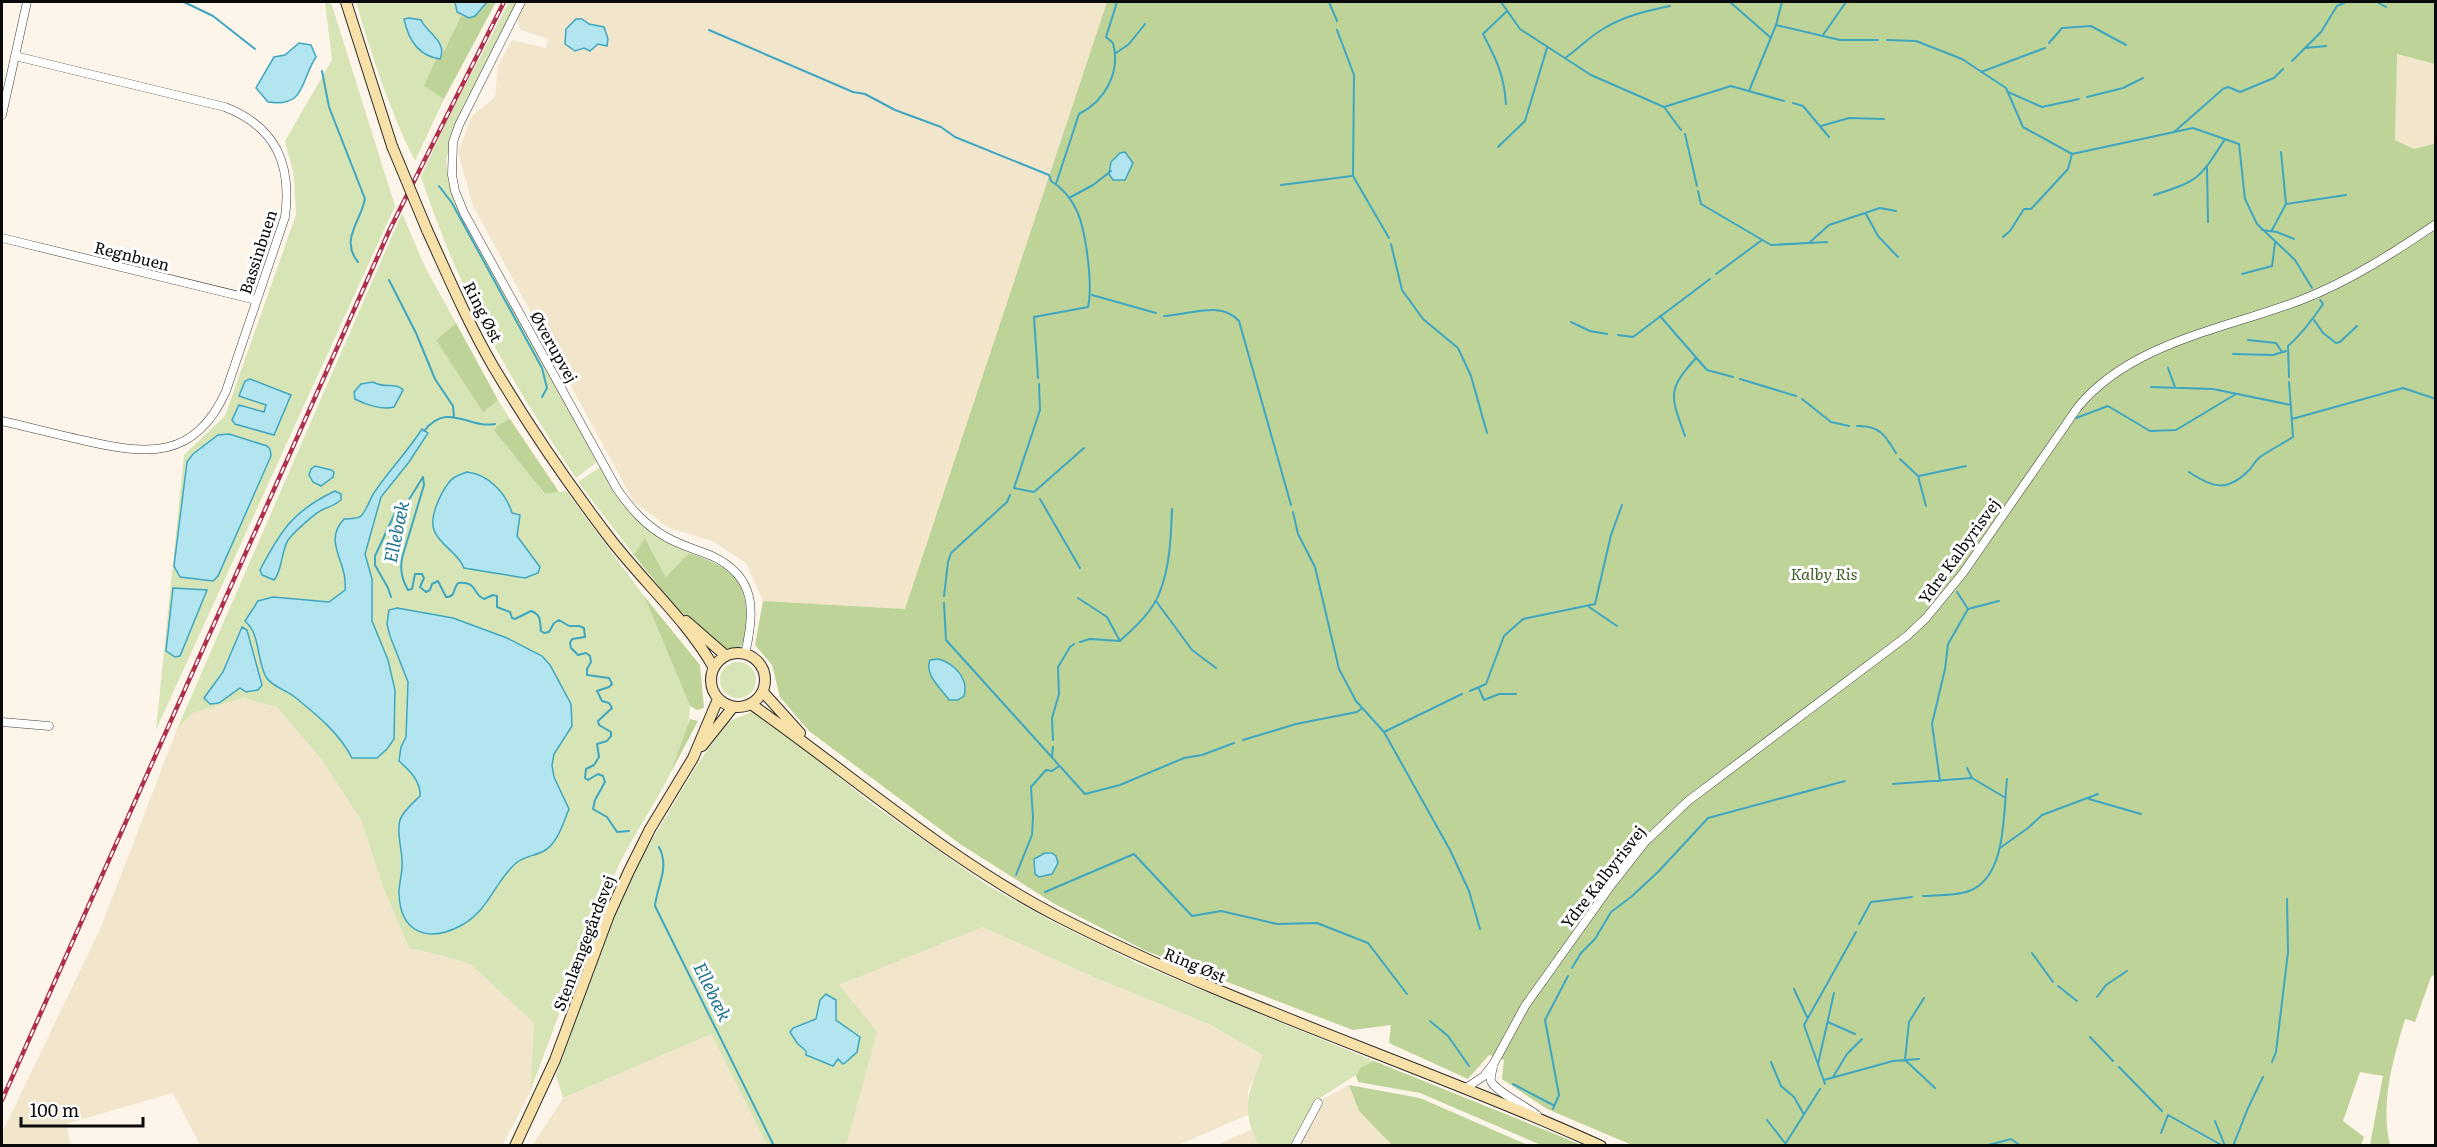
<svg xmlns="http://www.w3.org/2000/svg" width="2437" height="1147" viewBox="0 0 2437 1147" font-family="Literata,serif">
	<rect width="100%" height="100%" fill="#fdf5e9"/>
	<path fill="#f1e6cc" d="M525 2H1107L905 609 763 601 746 563 712 541 669 528 634 502 473 206 458 152 472 116 495 97 498 66 512 40 546 48 548 39 521 30 516 19Z
		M2396 54 2435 64V143L2414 149 2395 140Z
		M243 698 277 707 321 759 361 820 383 887 409 948 440 955 470 964 534 1023 530 1092 503 1145H200L173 1093 66 1124 71 1145H2V1133L101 927 177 729 193 713Z
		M983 927 1091 976 1211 1025 1264 1055 1248 1091V1115L1178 1145H842L847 1142 839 985Z
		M711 1034 767 1145 532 1146 563 1098Z
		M1349 1085 1359 1111 1392 1145 1299 1146 1323 1099Z
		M1251 1130 1256 1137 1258 1145 1214 1146Z"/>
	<path fill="#d6e4b6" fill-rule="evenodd" d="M325 2H331L395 206 156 730 184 455 225 416 296 215 294 176 285 141 332 60ZM229 434 267 446 270 449 192 454 218 435Z
		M356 2H487L461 16 442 55 436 59 425 86 444 99 415 161C389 110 372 56 356 2Z
		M509 2H519L455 126 446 160 448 179 453 197 597 462 576 478C510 380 457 289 421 176L451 112Z
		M402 213 426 269 456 323 436 340 483 411 498 400 510 419 498 425 544 494 566 491 644 596 690 706C689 762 641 817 618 867 586 941 558 1017 530 1092L534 1023 470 964 440 955 409 948 383 887 361 820 321 759 277 707 243 698 193 713 177 729Z
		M600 467C626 512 641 532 689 553L666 577 646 539 634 555 578 482Z
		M720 680a18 18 0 1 1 36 0a18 18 0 1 1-36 0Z
		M754 711 807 751 872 804 987 885 1053 922 1141 965 1374 1061 1361 1067 1356 1075 1315 1101 1290 1145H1258C1256 1139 1253 1134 1251 1128 1242 1097 1254 1082 1263 1055L1211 1025 1091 976 983 927 839 985 877 1032 847 1142 842 1145H767L711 1034 563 1098 556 1075 611 923 638 863 697 765 727 722Z"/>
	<path fill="#bdd397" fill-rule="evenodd" d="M487 2H496L444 99 424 86 436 59 442 55 461 16C475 19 480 12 487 2Z
		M1107 2H2435V64L2397 54 2395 140 2414 149 2436 143V973L2431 977 2415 1022 2405 1019C2393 1060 2380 1102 2390 1145H2370L2383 1076 2360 1072 2343 1121 2364 1137 2361 1145H1632L1547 1109 1502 1079 1504 1060 1489 1055 1468 1079 1389 1043 1391 1025 1353 1030 1146 951 1053 903 960 844 809 731 780 697 772 665 755 645 763 601 905 609ZM943 660 955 667 964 696 958 700H949L942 689Z
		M456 323 498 400 483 412 436 340Z
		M510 419 559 492 545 494 494 430 498 425Z
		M645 538 666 577 689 553C707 559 724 565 737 580 749 594 756 663 724 648 695 634 655 581 634 555Z
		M644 596 700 665 704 708 697 710 690 706Z
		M690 719 698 721 671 772Z
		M1374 1061 1560 1136 1581 1145H1541L1420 1093 1358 1082 1356 1075 1361 1067Z
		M1349 1085 1420 1098 1528 1145H1392L1359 1111Z"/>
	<path fill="#b2e5f0" stroke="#3fa6c1" stroke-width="1.5" d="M455 2H487L475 16 469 18 457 12Z
		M409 18 421 20C427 33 448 42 440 59 418 56 408 38 404 19Z
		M576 19H582L589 24 604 27 608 39 607 46 598 44 590 51 584 48 575 51 565 44 566 29Z
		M299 43 311 45 316 57C300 81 306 108 268 102L256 88 257 86 274 57 285 55Z
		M1125 152 1133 163 1125 180H1113L1109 174 1111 162 1120 153Z
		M250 379 291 395 274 435 235 424 232 420 239 405 264 412 266 405 239 396 245 381Z
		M373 382C385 389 396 382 403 390L394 407C382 410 366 405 355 399L354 392 361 384Z
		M422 429 428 433 409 462 381 497 365 554 372 579V621L388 660 395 690 394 739 387 749 377 758H352C340 734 317 715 296 698 287 690 272 687 266 677 256 659 261 635 245 621L258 601 273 597 329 602 345 590C348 560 322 543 344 519 350 518 358 520 362 515 368 508 370 497 376 490 391 468 408 451 422 429Z
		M229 434 267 446 270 449 271 456 218 576 213 581 180 577 174 566 187 462 193 454 218 435Z
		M315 466 331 470 334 472 333 477 321 486 313 482 309 475 311 469Z
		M467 472C488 474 506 493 512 513L520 515 517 536 540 567 538 573 525 578 464 568C458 552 439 545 434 530 429 517 441 492 450 481 454 476 461 474 467 472Z
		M335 491 341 494V500C335 505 332 506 324 509 316 512 294 532 288 540 281 552 282 572 274 580L262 575 260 570C281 530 293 511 335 491Z
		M173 588 207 590 180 656 175 657 166 651Z
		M397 608 453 618 507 638 542 656 550 665 571 704 572 726 554 754 552 765 554 777 569 809C563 823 558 843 544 851 535 856 523 856 515 864 494 883 489 910 462 925 429 943 400 934 399 893 399 882 403 872 402 861 402 848 396 833 400 820 403 811 414 802 420 796 421 781 409 770 399 761L401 747 406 737 408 682 390 636 387 624 389 610Z
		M242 627 247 630 262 685 258 690 246 692 240 688 219 703 210 704 204 698 223 672Z
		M939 659C954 664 969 678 964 696L958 700H949C941 688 924 675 930 660Z
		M1045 853H1052L1056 856 1058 863 1052 874 1039 877 1035 874 1034 859Z
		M826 994 836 1000V1020L860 1037 857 1052 845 1063 843 1064 838 1059 833 1066 806 1055V1051L797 1043 790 1032 793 1028 816 1019 820 1000Z"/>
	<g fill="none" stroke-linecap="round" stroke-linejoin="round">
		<path stroke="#3fa6c1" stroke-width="2" d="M184 2 213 16 255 49
			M1329 2 1337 21
			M1501 2 1520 29 1591 75 1664 107 1681 130
			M1730 2 1771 38
			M2377 2 2386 7
			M1776 25 1840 40H1878
			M709 30 853 92 865 94 895 110 941 127 955 137 1049 175 1051 181C1061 187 1071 198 1076 209 1086 229 1093 285 1088 307L1034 317 1038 378
			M1337 30 1354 75 1353 176 1389 238
			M1823 35 1846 2
			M1887 40 1916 41 1962 59 2006 88 2023 127 2072 154 2193 128 2239 144 2245 199 2257 224 2295 260 2312 288
			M2049 43 2062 28 2091 26 2126 45
			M2305 48 2326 46
			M1116 53 1129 44 1145 24
			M1565 58C1578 49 1589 37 1603 29 1624 16 1646 11 1670 6
			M2292 61 2321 32 2337 6 2346 2
			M322 71 329 107 365 199C360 223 340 240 358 262
			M1981 72 2045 48
			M1749 91 1776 25 1782 2
			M2008 92 2042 107 2079 99
			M2087 97 2123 88 2143 78
			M1793 103 1803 106 1829 137
			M1506 104C1504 74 1496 59 1483 34L1507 11
			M1664 107 1731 86 1784 101
			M1821 126 1849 118 1884 119
			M2174 132 2223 89 2228 87 2240 92 2274 78 2283 69
			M1685 134 1697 186
			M1498 147 1525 121 1547 48
			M2207 168 2208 222
			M1056 184 1079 114C1105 101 1121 72 1113 43L1106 37 1117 2
			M1281 185 1352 176
			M439 186 452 203 542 368 547 388 542 397
			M1698 191 1701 204 1771 245 1827 242
			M2154 195C2199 181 2200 178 2225 139
			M1069 198 1093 185 1111 171
			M2286 204 2346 195
			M1866 214 1878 236 1898 257
			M2262 230 2277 232 2294 239
			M2272 230 2286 204 2281 152
			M2003 237 2010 231 2024 209H2031L2068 169 2072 154
			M1809 243 1829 225 1880 208 1896 211
			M1391 244 1402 290 1423 319 1458 348 1471 376 1487 433
			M1716 274 1762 240
			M2242 274 2272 266 2275 243
			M389 280 416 333 435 379 453 406 454 417
			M1092 295 1156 313
			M1164 316C1189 315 1221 300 1239 321L1291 505
			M1660 316 1707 370 1733 377
			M2314 320 2323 333 2336 343 2340 342 2357 326
			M1571 322 1590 331 1607 334
			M1618 335 1633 337 1710 279
			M2248 340 2276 343 2282 352
			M2233 354 2273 355 2286 351
			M2168 368 2175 387
			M558 369 562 367
			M2289 377 2288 346C2302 334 2312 320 2323 304L2320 300
			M1740 379 1796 396
			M1039 384 1040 410 1014 488 1034 492 1084 448
			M2151 387 2213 389 2291 405
			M1802 399 1831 422 1849 426
			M2076 418 2108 406 2150 431 2176 430 2236 394
			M2292 419 2403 388 2436 399
			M1857 426C1879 425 1885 435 1896 453
			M424 431C448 401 468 429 495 424
			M1685 436C1671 396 1666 391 1696 358
			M1900 459 1918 476 1926 506
			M2189 472C2214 489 2229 492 2251 468 2254 464 2256 460 2260 457 2270 450 2282 444 2293 437L2289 382
			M1919 476 1966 466
			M1040 499 1080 568
			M1293 512 1298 534 1315 567 1339 669 1356 701 1384 732 1450 850 1469 891 1480 929
			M944 596 948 562 951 553 1007 502 1010 495
			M391 597 388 588 375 565V556L395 513 405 506 423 477 424 485 402 558C400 571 402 579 408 590L412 589 415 574H422L424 578 420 587 426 592 430 590 432 584 438 581 446 597C456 597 453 588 458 583 478 581 472 594 484 599L493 595 497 596V607L510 612 512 618 515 619 531 611C541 614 540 622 541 631L544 633 549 632 554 623 559 620 569 626H579L584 628 585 637 572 639 570 643 571 648 578 655 586 653 590 656 591 662 587 669V675L609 678 612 684 609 687 597 691 602 701 609 703 612 708 598 721 599 725 611 732V736L607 741 597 744 599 757 594 765 586 769 585 778 588 780 598 774 603 776 605 782 595 800 593 809 607 817 617 832 629 831
			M1078 598 1107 617 1120 641
			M1156 601 1192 650 1216 668
			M944 603 946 640 1085 794 1120 785 1184 758 1202 755 1234 743
			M1589 607 1617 626
			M1968 609 1999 601
			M1080 642 1090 639 1120 641C1134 628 1152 612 1159 594 1170 568 1171 537 1172 509
			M1479 689 1484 700 1499 694H1516
			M1470 691 1486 684 1504 636 1523 619 1595 604 1611 535 1622 505
			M1384 732 1462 694
			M1053 740 1052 718 1059 694 1058 667 1070 647 1074 644
			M1243 740 1296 724 1357 712 1361 709
			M1052 756 1053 747
			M1967 768 1972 778
			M1940 781 1932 724 1945 669 1948 644 1968 609 1957 592
			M1893 784 1972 778 2004 797
			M2089 799 2141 814
			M659 847C670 868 657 885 655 906L774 1146
			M2000 848 2028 828 2042 815 2098 794
			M1016 875 1032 835 1033 817 1031 787 1046 770 1052 771 1059 766
			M1045 892 1134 854 1192 916 1221 911 1277 924 1317 923 1368 943 1407 994
			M1923 896C1937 895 1956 896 1969 891 2007 877 2003 814 2007 779
			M1859 924 1871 902 1912 897
			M2032 953 2053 982
			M1572 968 1581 953 1595 939 1611 912 1631 897 1658 872 1708 818 1845 781
			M2058 986 2077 1001
			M1794 989 1807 1017
			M2097 997 2106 985 2127 971
			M1924 998 1909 1022 1905 1060 1935 1088
			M1430 1021 1448 1036 1469 1066
			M1828 1022 1855 1034
			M2090 1037 2113 1061
			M1771 1062 1781 1086 1794 1097 1803 1113
			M2272 1062 2276 1052 2288 952 2287 899
			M1818 1064 1834 993
			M2119 1067 2162 1111
			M1833 1077 1847 1054 1862 1039
			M1824 1080 1893 1061 1919 1059
			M1513 1084 1553 1105
			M1825 1084 1804 1025 1856 932
			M1553 1109 1559 1095 1545 1020 1568 976
			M1767 1120 1785 1143
			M2215 1121 2225 1146
			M2161 1133 2168 1115 2223 1146
			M1784 1146 1820 1089
			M1985 1146 2011 1139 2021 1146
			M2233 1146 2248 1108 2263 1077"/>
		<g stroke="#3d3d3d" stroke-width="9">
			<path id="street" d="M521 2 459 125 453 142 452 175 455 191 464 213 617 489C631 509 645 525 666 537 680 545 697 550 712 556 757 577 755 612 745 654
				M2 115 27 2
				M2 238 256 300
				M2 421C28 427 55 434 82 440 146 455 195 461 226 391L285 217C292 164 276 127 225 107L15 56
				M2 722 49 726
				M1493 1067C1492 1072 1490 1077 1491 1081 1495 1091 1527 1107 1537 1115
				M1466 1088 1484 1076 1494 1063 1525 1006 1612 884 1645 842 1688 801 1907 636 1926 618 1963 573 2078 407C2132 342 2225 329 2301 300 2350 281 2393 253 2436 224
				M1295 1146 1318 1103"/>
		</g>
		<g stroke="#2c2c2c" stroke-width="12">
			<path id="secondary" d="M346 2 392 146
				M427 230C448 276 468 323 493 366 528 425 567 482 608 536 642 581 686 619 714 668
				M686 621 726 656
				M711 680a27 27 0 1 1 54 0a27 27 0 1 1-54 0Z
				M763 692 800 733
				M751 704C852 775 947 859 1057 916 1233 1006 1422 1065 1601 1146
				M702 746 733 707
				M515 1146 555 1060 609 915 629 871 650 829 693 758 718 699"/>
		</g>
		<use href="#street" stroke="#fff" stroke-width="8"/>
		<use href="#secondary" stroke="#f8e1a9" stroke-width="10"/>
		<g stroke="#ae2e4c" stroke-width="4.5">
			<path id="rail" d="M2 1100 390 229 504 2"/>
		</g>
		<use href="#rail" stroke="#fff" stroke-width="2" stroke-dasharray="7" stroke-linecap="butt"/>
		<g stroke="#2c2c2c" stroke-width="12" stroke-linecap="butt">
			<path id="secondary-bridge" d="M392 146 427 230"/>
		</g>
		<use href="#secondary-bridge" stroke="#f8e1a9" stroke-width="10"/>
	</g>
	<g text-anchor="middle" stroke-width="6" stroke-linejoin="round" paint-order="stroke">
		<g font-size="16" fill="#0a0a0a" stroke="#fff">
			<text transform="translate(258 252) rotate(-72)" y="6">Bassinbuen</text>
			<text transform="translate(132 256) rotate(14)" y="6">Regnbuen</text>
			<text transform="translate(483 312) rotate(63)" y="6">Ring Øst</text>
			<text transform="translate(554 347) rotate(61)" y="6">Øverupvej</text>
			<text transform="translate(1959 551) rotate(-54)" y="6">Ydre Kalbyrisvej</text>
			<text transform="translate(1603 877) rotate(-52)" y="6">Ydre Kalbyrisvej</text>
			<text transform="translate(584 943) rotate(-69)" y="6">Stenlængegårdsvej</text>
			<text transform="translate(1195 965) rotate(23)" y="6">Ring Øst</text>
		</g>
		<g font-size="16" font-style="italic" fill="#385b21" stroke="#fff">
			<text x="1824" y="580">Kalby Ris</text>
		</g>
		<g font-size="18" font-style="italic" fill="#1f7490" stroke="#fff">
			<text transform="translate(397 532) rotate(-78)" y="6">Ellebæk</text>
			<text transform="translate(712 992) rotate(64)" y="6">Ellebæk</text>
		</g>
	</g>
	<rect width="2437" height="1147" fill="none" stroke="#0a0a0a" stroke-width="6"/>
	<path d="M21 1117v9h122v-9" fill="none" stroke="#0a0a0a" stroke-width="3"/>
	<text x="30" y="1117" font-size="18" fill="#0a0a0a" stroke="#ffffff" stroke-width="4.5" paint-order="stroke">100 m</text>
</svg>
